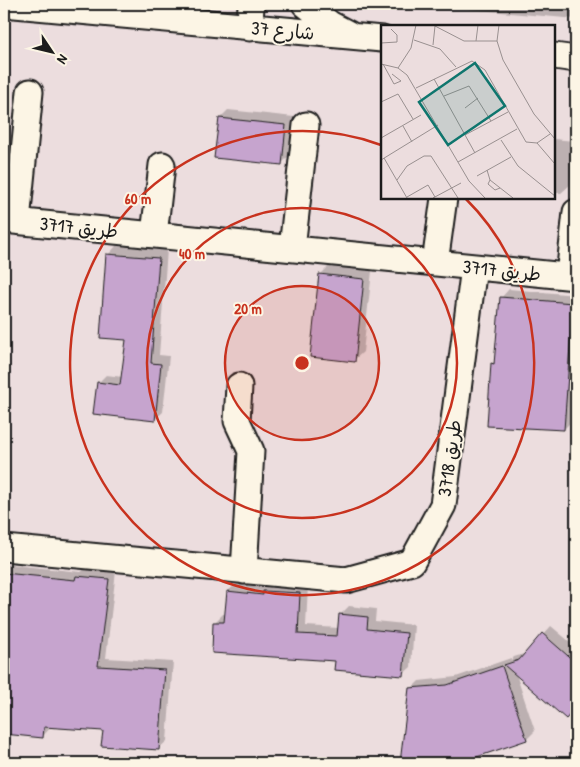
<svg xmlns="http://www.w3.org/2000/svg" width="580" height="767" viewBox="0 0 580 767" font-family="'Patrick Hand','Playpen Sans Arabic',sans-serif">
	<rect width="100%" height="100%" fill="#ecddde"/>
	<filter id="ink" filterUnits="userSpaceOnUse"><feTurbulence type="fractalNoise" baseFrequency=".02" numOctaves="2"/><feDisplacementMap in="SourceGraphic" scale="10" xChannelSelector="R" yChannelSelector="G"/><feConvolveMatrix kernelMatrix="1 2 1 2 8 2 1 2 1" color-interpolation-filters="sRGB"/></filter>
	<g filter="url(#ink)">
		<path fill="#0003" d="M469 4H576V19L468 9Z
			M228 110 294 117 290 155 281 164 220 118Z
			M554 139 574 141 570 185 561 193H554Z
			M116 246 167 250 159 355 169 356 163 412 154 420 98 383 106 375 123 377 127 339 108 255Z
			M329 266 372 271 363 352 354 360 320 275Z
			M509 289 576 295V357L572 421 564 429 492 364 496 360 501 298Z
			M4 564 81 572 86 568 116 571 106 658 173 662 167 741 158 749 104 730 52 726 43 736 4 733Z
			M237 583 269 587 273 583 308 585 306 626 339 628 340 615 349 606 376 609 375 621 414 625 411 667 402 675 336 660 214 623 223 614H226L228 591Z
			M551 626 576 647V707L566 717 516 674 535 731 527 739 474 757 475 763H402L411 689 419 681 456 677 511 658V660L514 657 527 653Z"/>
		<path fill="#c6a4ce" stroke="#1c1c1c" d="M219 118 286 125 282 165 214 158Z
			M106 254 159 258 151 363 161 364 155 421 93 414 97 382 120 385 126 340 100 338Z
			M319 274 364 279 355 362 310 357Z
			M500 297 573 303 564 430 487 426 491 363 494 364Z
			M4 573 75 580 76 576 109 579 98 666 165 670 159 750 101 746 103 731 44 727 43 738 4 734Z
			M227 591 263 595V591L300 593 298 634 337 636 339 614 368 617 367 629 407 633 403 676 334 670 335 661 212 653 213 622H224Z
			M542 633 576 663V707L566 719 504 665 519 660Z
			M502 666 527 740 459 763H400L409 688 447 685Z"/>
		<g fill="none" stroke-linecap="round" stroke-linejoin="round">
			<g stroke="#1c1c1c" stroke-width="29">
				<path id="street" d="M4 4 382 39
					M305 4 330 24 349 34
					M250 28 251 4
					M554 56 576 59
					M4 220 576 277
					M17 221 30 92
					M154 235 162 165
					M292 248 306 125
					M435 263 444 198
					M569 276 576 212
					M239 386 237 421 251 451 244 571
					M4 548 346 580 412 562 443 505 474 267"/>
			</g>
			<use href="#street" stroke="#fcf5e5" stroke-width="25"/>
		</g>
	</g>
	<circle cx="302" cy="363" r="77" fill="#c8321e" fill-opacity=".12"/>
	<g fill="none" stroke="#c8321e" stroke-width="2.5">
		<circle cx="302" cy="363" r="77"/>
		<circle cx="302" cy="363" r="155"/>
		<path d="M465 198A232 232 0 1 1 381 145"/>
	</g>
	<g text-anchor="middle" stroke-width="4" stroke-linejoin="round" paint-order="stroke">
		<g font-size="19" fill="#1c1c1c" stroke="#fcf5e5">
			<text transform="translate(283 30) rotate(5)" y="7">شارع 37</text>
			<text transform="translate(79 227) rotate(6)" y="7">طريق 3717</text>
			<text transform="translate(502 270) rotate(6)" y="7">طريق 3717</text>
			<text transform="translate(449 458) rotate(-82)" y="7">طريق 3718</text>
		</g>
	</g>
	<g transform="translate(381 25)">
		<rect width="174" height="174" fill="#ecddde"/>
		<path fill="none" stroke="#999090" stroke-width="1" d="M118 0 116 16 122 35 153 89 174 114M54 1 83 16H116M33 15 59 24 75 42M95 16 97 0M0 18 16 17V10L10 4M52 20 54 1M0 39 17 43 26 50 88 156 104 173M2 39 13 59 20 56 11 49M17 43 30 23 35 0M53 54 94 128M35 63 91 36 104 45 145 117 156 118 169 109M63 71 88 61 110 96M0 77 17 69 32 94M84 83 97 73M22 101 31 117M84 110 127 87M0 113 40 90M120 115 137 141 174 171M156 118 174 139M3 133 26 173M0 135 57 100M77 137 136 104M106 145 109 155 132 173M96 151 130 132M16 155 26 141 43 131H50L77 173M109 155 107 159 114 165 119 163M26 172 47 160 54 172M52 173 80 158"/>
		<path fill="#0f766e" fill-opacity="0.15" stroke="#0f766e" stroke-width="2.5" d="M94 38 124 81 67 120 38 77Z"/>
		<rect width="174" height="174" fill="none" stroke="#1c1c1c" stroke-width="2.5"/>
	</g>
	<circle cx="302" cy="363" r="8" fill="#c8321e" stroke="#fcf5e5" stroke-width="2.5"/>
	<g font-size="15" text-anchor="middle" font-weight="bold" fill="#c8321e" stroke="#fcf5e5" stroke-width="4" stroke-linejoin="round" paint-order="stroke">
		<text x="138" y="204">60 m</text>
		<text x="192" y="259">40 m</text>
		<text x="248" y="314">20 m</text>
	</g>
	<rect width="580" height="767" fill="none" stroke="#fcf5e5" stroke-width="20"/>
	<rect x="10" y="10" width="560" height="747" fill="none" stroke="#1c1c1c" stroke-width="2" filter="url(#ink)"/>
	<g transform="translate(52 52) rotate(125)" stroke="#fcf5e5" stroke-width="4" paint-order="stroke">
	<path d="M0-4L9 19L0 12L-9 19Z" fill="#1c1c1c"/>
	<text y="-8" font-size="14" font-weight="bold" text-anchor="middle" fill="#1c1c1c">N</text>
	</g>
</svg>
